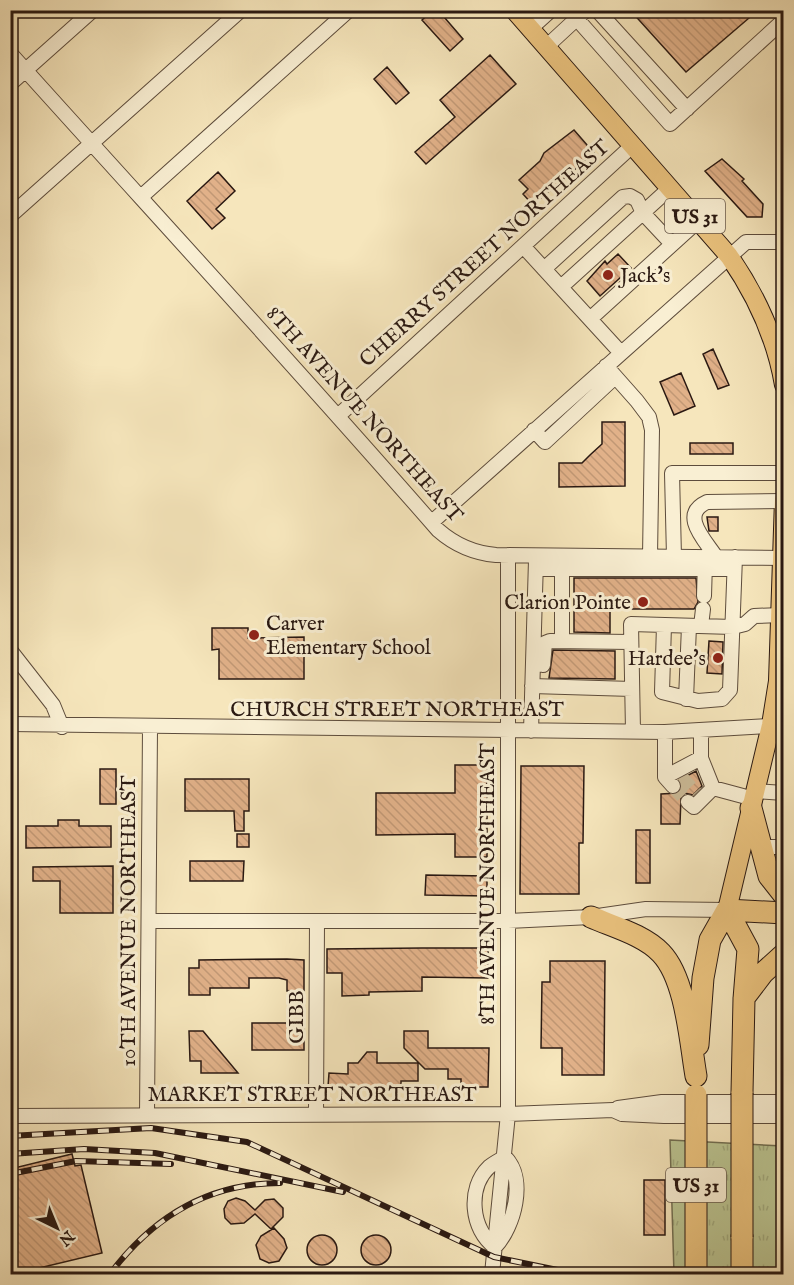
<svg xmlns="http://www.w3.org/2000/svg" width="794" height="1285" viewBox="0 0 794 1285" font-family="'IM FELL English',serif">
	<defs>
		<pattern id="grass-tufts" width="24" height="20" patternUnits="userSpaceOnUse" patternTransform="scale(1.5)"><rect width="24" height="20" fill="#bbc592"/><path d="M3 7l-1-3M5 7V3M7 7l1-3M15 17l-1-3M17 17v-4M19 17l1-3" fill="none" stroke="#a1a97d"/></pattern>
		<pattern id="building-back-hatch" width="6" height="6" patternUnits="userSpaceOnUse" patternTransform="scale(1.5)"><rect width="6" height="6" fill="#e1b189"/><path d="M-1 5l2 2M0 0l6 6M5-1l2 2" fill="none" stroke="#c19875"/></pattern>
	</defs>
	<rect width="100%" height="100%" fill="#f6e6bc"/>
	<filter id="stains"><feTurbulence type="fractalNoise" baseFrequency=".00333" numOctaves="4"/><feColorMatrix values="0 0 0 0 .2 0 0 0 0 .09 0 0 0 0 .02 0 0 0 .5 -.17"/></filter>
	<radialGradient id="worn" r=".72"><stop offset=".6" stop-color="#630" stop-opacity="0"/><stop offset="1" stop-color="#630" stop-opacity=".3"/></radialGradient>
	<path fill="url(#grass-tufts)" stroke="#726f52" stroke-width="1.5" d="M670 1140 783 1146V1274H674Z"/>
	<path fill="url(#building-back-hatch)" stroke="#2a1912" stroke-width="1.5" d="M433 10H438L463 39 450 51 422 20Z
		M630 10H742L749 18 686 72Z
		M490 55 516 84 426 164 415 152 455 117 440 100Z
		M387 67 409 93 396 104 374 79Z
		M574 130 594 153 533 205 523 194 528 189 519 180 540 161 544 153Z
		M722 159 744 179 742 181 763 204 762 217H747L705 171Z
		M218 172 235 191 216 209 225 218 212 229 187 201Z
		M618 254 631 268 600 296 587 281 605 261 607 264Z
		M713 349 729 385 718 389 703 354Z
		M681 373 695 406 674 415 660 382Z
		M602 422H625V486L559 487V463H582L590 455 602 444Z
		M690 443H733V454H690Z
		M707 517H718V531H709Z
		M574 578H696L698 602 694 609H610V633L574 632Z
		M212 628H248V638L304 637V679H219V649L212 650Z
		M709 641 723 642 722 674 707 673Z
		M553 650 615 651V679L549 678Z
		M455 765H487V857H455V834L376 835V793H455Z
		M521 766H584L583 843H579V894H520Z
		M100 769H116V804H100Z
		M696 771 702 786 693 795 685 793 681 797 680 824H661V794L678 793 682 788 679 780Z
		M185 779H249V811H244V831H235L234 811H185Z
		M58 820H79V826H111V847L26 848V826H58Z
		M636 830H650V883H636Z
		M237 834H249V847H237Z
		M190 861H244L243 881H190Z
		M113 866V913H60V881H33V867Z
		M426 875 487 876V896L425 895Z
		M422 948H488V978L422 977V991L369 992V995L342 996V973H327V949Z
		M287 959 304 960V991H287V980L279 978H249V988H210V995H189V968H199V960Z
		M550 961H605L604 1075H562V1048H541L542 982H550Z
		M252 1023H304V1050H252Z
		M189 1031H203L238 1073H201V1061H190Z
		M404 1031H428V1048H489L488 1087H461V1079H448V1069H425L404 1048Z
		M367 1052H377V1063H418V1081H401V1087H328L329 1073 348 1074V1063H358Z
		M72 1154 75 1166 81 1165 102 1253 10 1275V1169Z
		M644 1180H665V1235H644Z
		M236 1198 245 1201 255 1210 265 1200 274 1199 283 1208V1217L271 1229 255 1214 244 1223 231 1224 225 1218 224 1209 228 1201Z
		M274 1228 284 1239 287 1248 279 1261 269 1263 260 1259 256 1245 261 1236Z
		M307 1250a15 15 0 1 1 30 0a15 15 0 1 1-30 0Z
		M361 1250a15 15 0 1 1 30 0a15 15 0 1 1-30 0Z"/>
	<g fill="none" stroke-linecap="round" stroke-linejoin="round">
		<path stroke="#cdbd9a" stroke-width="14" stroke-dasharray="14 7" stroke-linecap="butt" d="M681 777 696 793
			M673 786 688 802"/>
		<g stroke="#5d4c3c" stroke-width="16">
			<path id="minor" d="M597 10 687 109
				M577 19 670 124 784 20
				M530 29 551 10
				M546 47 586 10
				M10 53C153 212 298 369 438 530 455 545 473 553 496 555L784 558
				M10 84 93 10
				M142 196 349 10
				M10 216 241 10
				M523 246 621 353
				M544 269 623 197 630 196 637 200 643 213 672 244
				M561 287 670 188
				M590 319 699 220
				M606 366 637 401 649 417 652 430 650 556
				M338 416 632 146
				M534 430 545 442 615 377
				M432 522 746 242H784
				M674 557 672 473H784
				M716 557C705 540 679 515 707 502L783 501
				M536 569H734
				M704 596 705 562
				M664 625 662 692 698 701 722 699 730 690 735 557
				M701 626 703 609
				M562 640V561
				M10 650 53 705 62 727
				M543 665 545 643 550 641 631 642
				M532 686 632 689
				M686 699 689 626
				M10 724 665 732 784 725
				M531 731 536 560
				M633 731 631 624 733 627 745 624 754 616 781 615
				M701 731V758L713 788
				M665 732V777L673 786
				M665 777 701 758
				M756 791 784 793
				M688 802 694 807 713 788 754 799
				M762 847H784
				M149 921H508L591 917 646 909 727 910
				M618 1108 662 1102H784
				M316 1114 317 921
				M147 1115 150 728
				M10 1116 508 1114 613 1110 622 1114 664 1116H784
				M505 1157C527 1179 514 1227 495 1247 471 1230 467 1188 489 1167 494 1163 500 1160 505 1157Z
				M492 1274 508 1114V555"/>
		</g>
		<g stroke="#2a1912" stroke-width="20">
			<path id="major" d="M514 10 729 256C756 295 776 338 784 385
				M727 910 771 725 778 681 784 499"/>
		</g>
		<g stroke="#2a1912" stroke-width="23">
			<path id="highway" d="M751 808 769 876 784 895
				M727 910 748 949 744 999 742 1093
				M727 910 784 913
				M591 917C614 927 644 935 661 953 686 979 690 1041 696 1076
				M744 998 763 973 784 954
				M698 1045 703 978 710 940 727 910
				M742 1274V1237"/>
		</g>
		<use href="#minor" stroke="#f9efd3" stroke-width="14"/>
		<use href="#major" stroke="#ebc37e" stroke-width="18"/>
		<use href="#highway" stroke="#ebc37e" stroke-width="21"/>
		<g stroke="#2a1912" stroke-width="6">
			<path id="rail" d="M10 1136 151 1128 247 1142 494 1257 577 1274
				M10 1154 84 1149 155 1153 343 1192
				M10 1174 76 1161 171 1164
				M110 1274C152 1218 208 1183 280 1183"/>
		</g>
		<use href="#rail" stroke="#f9efd3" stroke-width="4" stroke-dasharray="11" stroke-linecap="butt"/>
		<g stroke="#2a1912" stroke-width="23" stroke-linecap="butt">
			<path id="highway-bridge" d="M742 1237V1093
				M696 1274V1095"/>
		</g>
		<use href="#highway-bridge" stroke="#ebc37e" stroke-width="21"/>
	</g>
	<g fill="#8f2418" stroke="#f9efd3" stroke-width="2">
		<circle cx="608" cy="275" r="6"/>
		<circle cx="643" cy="602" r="6"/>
		<circle cx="254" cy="635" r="6"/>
		<circle cx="718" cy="658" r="6"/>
	</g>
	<g text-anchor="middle" stroke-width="6" stroke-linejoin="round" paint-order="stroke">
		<g fill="#f9efd3" stroke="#68594c" stroke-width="1.5">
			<rect x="665" y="199" width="60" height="34" rx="4.5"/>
			<rect x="666" y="1168" width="60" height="34" rx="4.5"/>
		</g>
		<g font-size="20" font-weight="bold" fill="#2a1912">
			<text x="695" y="223">US 31</text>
			<text x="696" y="1192">US 31</text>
		</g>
		<g font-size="21" fill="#2a1912" stroke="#f9efd3">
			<text transform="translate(484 253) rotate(-42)" y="7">CHERRY STREET NORTHEAST</text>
			<text transform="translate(365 414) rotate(48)" y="7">8TH AVENUE NORTHEAST</text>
			<text x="397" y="716">CHURCH STREET NORTHEAST</text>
			<text transform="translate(487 884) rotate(-90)" y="7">8TH AVENUE NORTHEAST</text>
			<text transform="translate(128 921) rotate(-90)" y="7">10TH AVENUE NORTHEAST</text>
			<text transform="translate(296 1017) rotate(-90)" y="7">GIBB</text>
			<text x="312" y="1101">MARKET STREET NORTHEAST</text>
		</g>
		<g font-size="21" fill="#2a1912" stroke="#f9efd3" text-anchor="start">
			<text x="620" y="282">Jack's</text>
			<text x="631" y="609" text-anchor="end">Clarion Pointe</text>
			<text x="266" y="630">Carver<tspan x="266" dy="24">Elementary School</tspan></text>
			<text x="706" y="665" text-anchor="end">Hardee's</text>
		</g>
	</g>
	<rect width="794" height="1285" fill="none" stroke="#f6e6bc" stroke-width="36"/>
	<rect x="12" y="12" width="770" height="1261" fill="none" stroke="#2a1912" stroke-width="3"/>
	<rect x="18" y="18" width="758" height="1249" fill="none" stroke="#2a1912" stroke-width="1.5"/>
	<g transform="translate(57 1228) rotate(137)" stroke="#f9efd3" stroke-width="4.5" paint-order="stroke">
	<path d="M0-4.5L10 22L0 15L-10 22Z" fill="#2a1912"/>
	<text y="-9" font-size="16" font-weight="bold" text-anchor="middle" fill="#2a1912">N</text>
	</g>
	<rect width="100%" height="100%" filter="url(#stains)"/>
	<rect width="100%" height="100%" fill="url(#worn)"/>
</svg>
